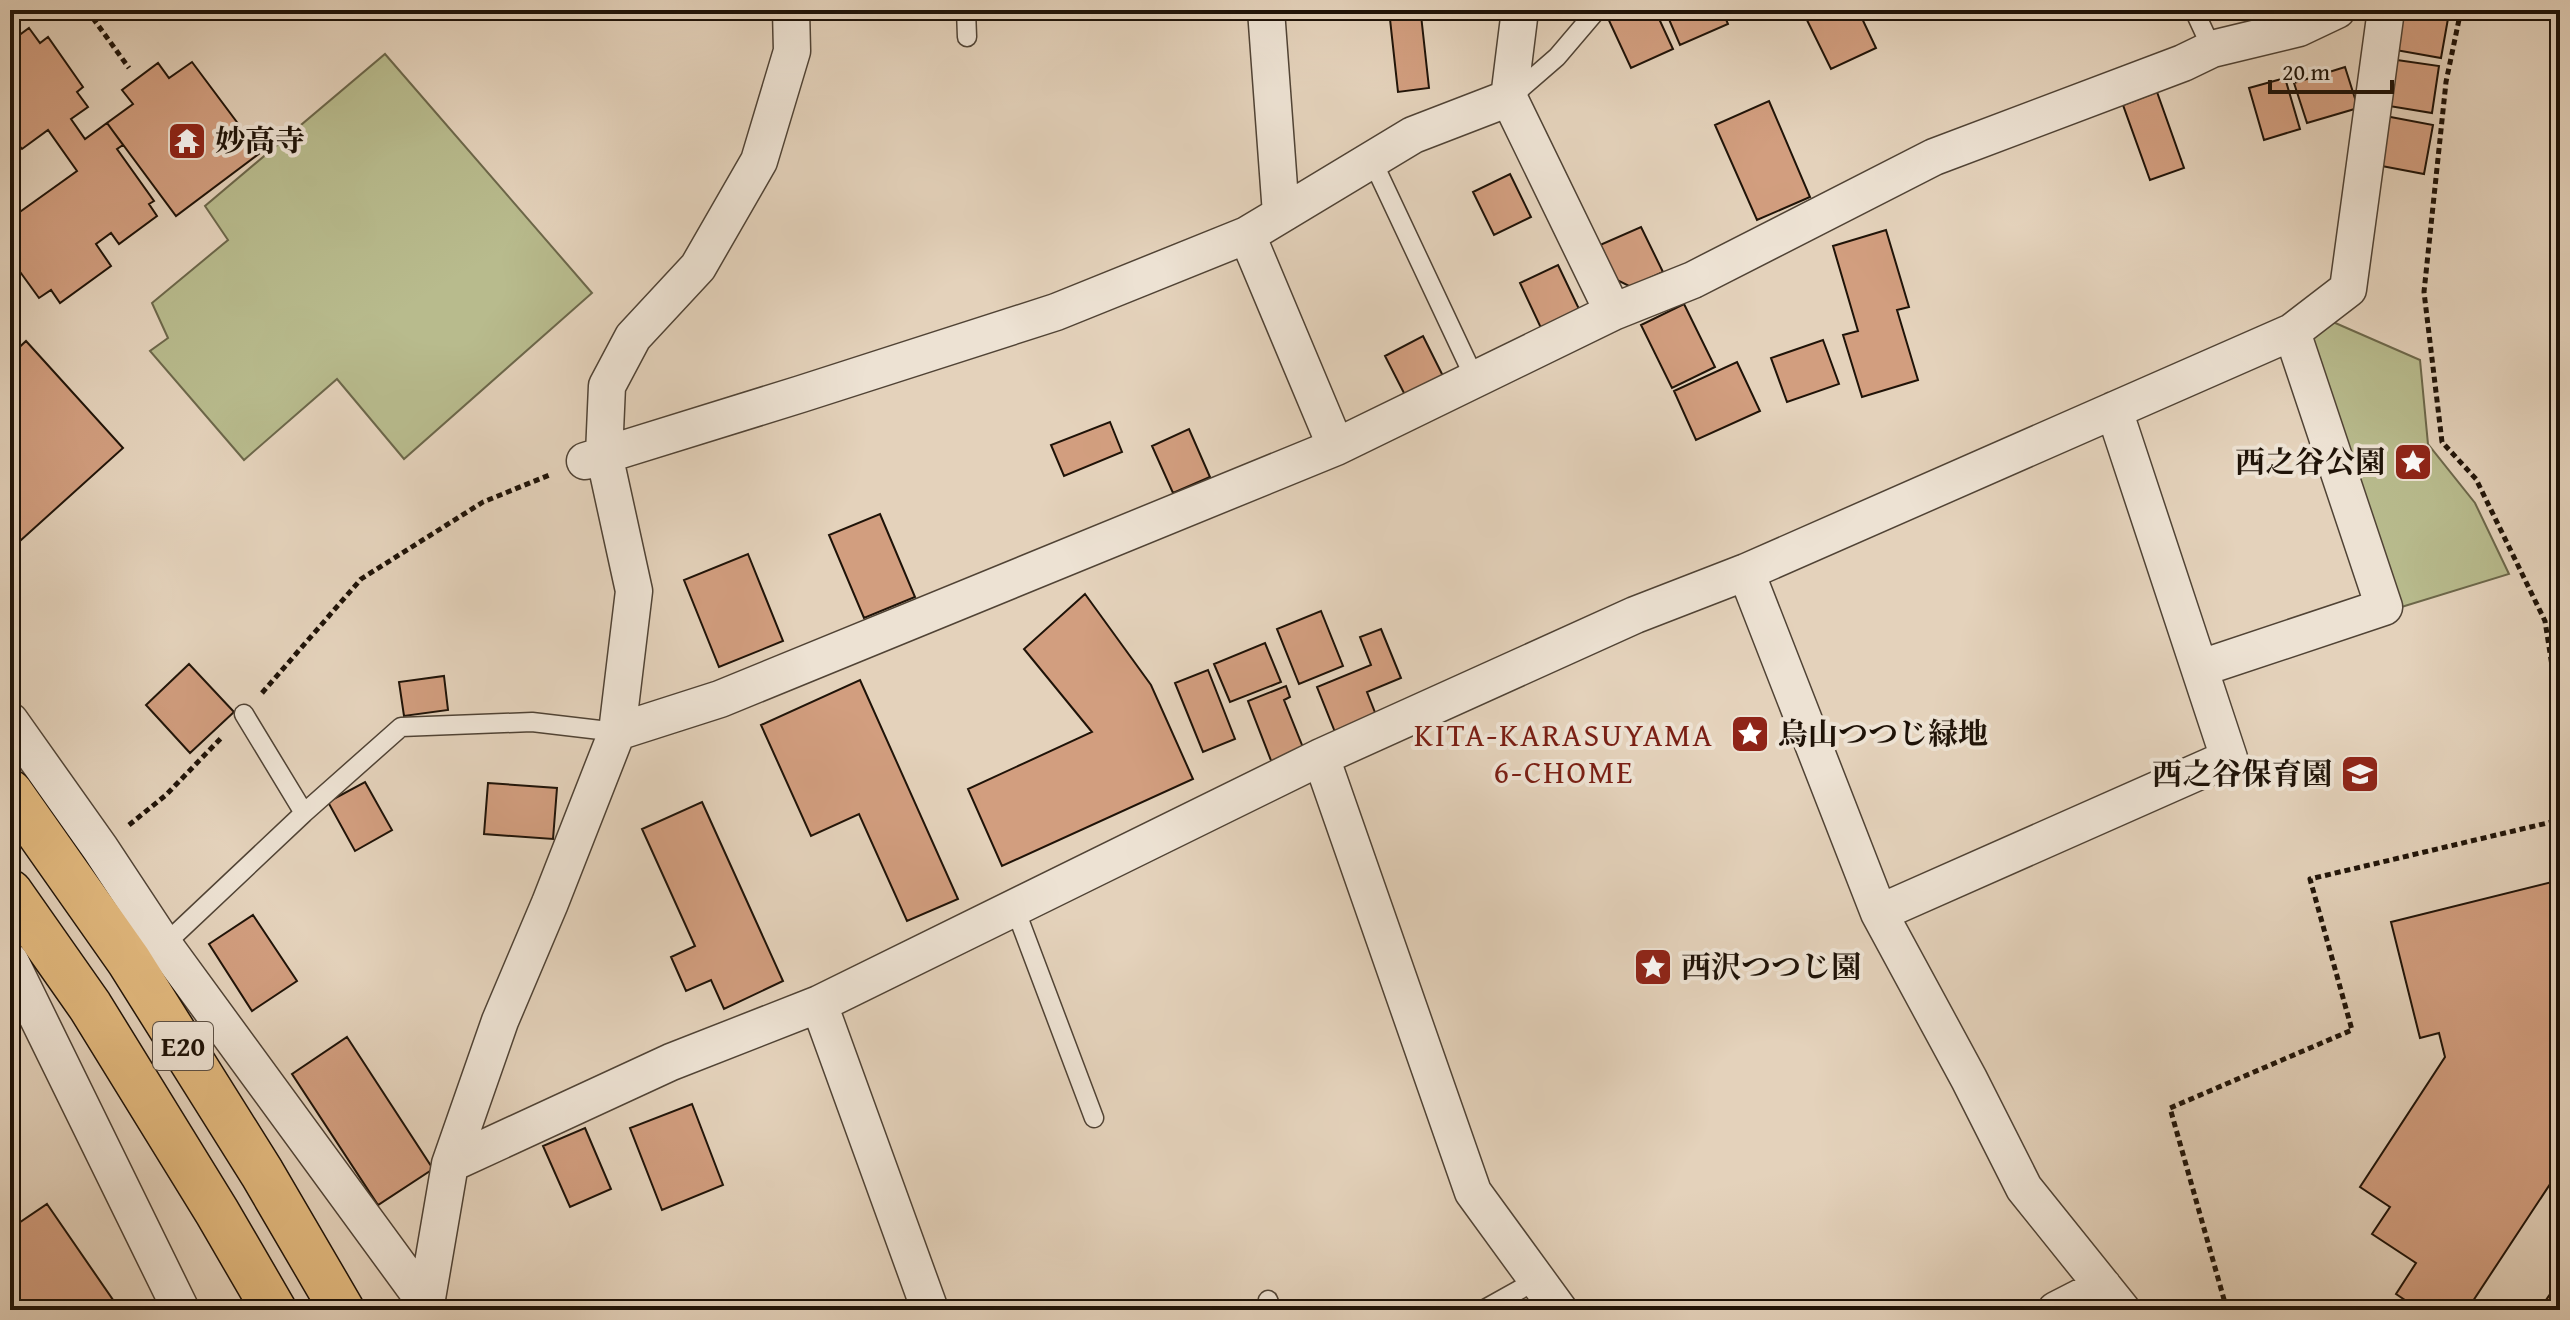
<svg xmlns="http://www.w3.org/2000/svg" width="2570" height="1320" viewBox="0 0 2570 1320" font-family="'Gentium Book Plus','Noto Serif JP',serif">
	<rect width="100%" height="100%" fill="#e4d2bb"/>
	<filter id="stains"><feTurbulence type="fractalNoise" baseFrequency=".0025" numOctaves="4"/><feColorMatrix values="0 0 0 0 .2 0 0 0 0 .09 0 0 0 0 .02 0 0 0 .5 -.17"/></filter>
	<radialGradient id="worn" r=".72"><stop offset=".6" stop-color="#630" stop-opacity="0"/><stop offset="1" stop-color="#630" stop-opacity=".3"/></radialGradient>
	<path fill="#b8bb8d" stroke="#6c674a" stroke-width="2" d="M385 54 592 293 404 459 337 379 244 460 150 351 168 338 152 303 228 240 205 206Z
		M2333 322 2420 360 2428 444 2475 503 2509 574 2395 609 2307 348 2314 330Z"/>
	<path fill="#d29e7f" stroke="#1f1308" stroke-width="2" d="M1615 10H1655L1673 49 1631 68 1606 14Z
		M1665 10H1722L1728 24 1680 45Z
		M1802 10H1858L1876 48 1831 69Z
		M2222 10H2248V11L2225 18Z
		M2397 10H2434L2449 13 2441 58 2390 49Z
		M1421 15 1429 88 1398 92 1390 19Z
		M29 28 40 43 48 37 83 87 77 92 88 107 71 119 85 139 107 123 123 145 117 149 154 201 149 204 157 216 119 244 111 233 96 244 111 266 60 303 51 290 39 298 10 258V219L77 171 48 130 22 149 18 144 10 150V42Z
		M2390 59 2439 66 2432 113 2383 105Z
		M192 62 260 153 176 216 107 123 133 104 122 90 158 63 169 78Z
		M2345 67 2358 108 2307 123 2294 83Z
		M2285 78 2300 129 2264 140 2249 88Z
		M2157 92 2184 168 2150 180 2123 105Z
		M1769 101 1810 197 1757 220 1715 125Z
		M2380 115 2433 125 2424 174 2371 164Z
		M1510 174 1531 217 1494 235 1473 192Z
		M1641 227 1663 272 1631 287 1617 280 1600 245Z
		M1886 230 1909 307 1897 310 1918 380 1862 397 1843 335 1858 331 1833 246Z
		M1558 265 1579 309 1541 328 1520 283Z
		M1684 304 1715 367 1672 388 1641 325Z
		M1423 336 1444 378 1405 395 1385 356Z
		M1823 340 1839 384 1787 402 1771 358Z
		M26 341 123 448 10 550V356Z
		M1737 362 1760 411 1696 440 1674 391Z
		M1110 422 1122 452 1064 476 1051 445Z
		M1189 429 1210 477 1173 493 1152 446Z
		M880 514 915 597 864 618 829 535Z
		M748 554 783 641 719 667 684 580Z
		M1085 594 1151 685 1193 779 1002 866 968 789 1092 732 1024 649Z
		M1321 611 1343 666 1299 684 1277 629Z
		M1381 629 1401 678 1367 692 1376 715 1335 732 1317 687 1371 665 1360 637Z
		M1265 643 1281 682 1230 702 1214 664Z
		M189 664 234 712 190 753 146 705Z
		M1208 670 1235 739 1203 752 1175 683Z
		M444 676 448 710 404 716 399 682Z
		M860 680 958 899 907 921 859 814 811 836 761 725Z
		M1286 686 1290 697 1284 700 1304 750 1272 763 1248 701Z
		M365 782 392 830 355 851 328 802Z
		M488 783 557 788 553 839 484 834Z
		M702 802 783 981 724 1009 711 980 686 991 671 957 695 946 642 829Z
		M2560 880V1028L2556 1029 2560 1046V1169L2467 1310H2420L2396 1294 2416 1263 2372 1234 2390 1207 2360 1187 2445 1057 2439 1033 2420 1038 2391 922Z
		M253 915 297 981 252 1011 209 944Z
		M347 1037 433 1169 378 1205 292 1074Z
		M692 1104 723 1185 662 1210 630 1128Z
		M585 1128 611 1189 570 1207 543 1146Z
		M47 1204 120 1310H10V1229Z
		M2560 1280V1310H2539Z"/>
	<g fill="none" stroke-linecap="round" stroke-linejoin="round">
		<g stroke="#504335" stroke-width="21">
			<path id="service" d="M966 10 967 37
				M2194 10 2212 49
				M1512 96 1557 57 1597 10
				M1372 160 1475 379
				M244 714 304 813
				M1014 906 1094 1118
				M164 945 304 813 401 727 532 722 617 732
				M1268 1300 1272 1310
				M1483 1310 1537 1280"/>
		</g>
		<g stroke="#504335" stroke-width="39">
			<path id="minor" d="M1266 10 1281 214
				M1520 10 1509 98 1613 312
				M1247 235 1336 447
				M585 461 801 394 1056 312 1247 235 1413 135 1509 98
				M1746 572 1879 913 1969 1079 2024 1188 2122 1310
				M2201 668 2384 607 2292 332
				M10 721 100 848 164 945 431 1310
				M617 732 720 699 1336 447 1613 312 1693 280 1934 157 2183 63 2212 49 2299 28 2337 10
				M1321 757 1473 1192 1559 1310
				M1879 913 2229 758 2114 410
				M10 961 181 1310
				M819 1004 930 1310
				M450 1164 671 1062 819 1004 1321 757 1635 615 1746 572 2292 332 2348 289 2386 10
				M425 1310 450 1164 500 1021 550 903 617 732 634 591 604 454 607 386 633 337 698 267 759 161 792 51 791 10
				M2056 1310 2103 1286"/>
		</g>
		<g stroke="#1f1308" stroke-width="47">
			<path id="motorway" d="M10 792 129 961 262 1173 342 1310
				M10 892 90 1006 217 1212 274 1310"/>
		</g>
		<path stroke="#1f1308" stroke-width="5" stroke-dasharray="6 4" stroke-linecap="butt" d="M87 10 129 68
			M2461 10 2446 82 2424 292 2442 442 2476 479 2545 621 2560 717
			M262 693 361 579 483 502 552 474
			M129 825 166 795 223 736
			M2227 1310 2170 1108 2352 1030 2310 879 2560 820"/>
		<use href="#service" stroke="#ede2d3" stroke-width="18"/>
		<use href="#minor" stroke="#ede2d3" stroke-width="36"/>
		<use href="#motorway" stroke="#e2b97e" stroke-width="44"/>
	</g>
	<defs>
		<g id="temple-square" transform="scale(2)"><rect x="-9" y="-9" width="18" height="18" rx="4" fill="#8f2418" stroke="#ede2d3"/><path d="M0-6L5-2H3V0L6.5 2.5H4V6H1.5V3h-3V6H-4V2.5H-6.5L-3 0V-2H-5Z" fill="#fff"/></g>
		<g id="sight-square" transform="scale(2)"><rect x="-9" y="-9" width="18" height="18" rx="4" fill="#8f2418" stroke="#ede2d3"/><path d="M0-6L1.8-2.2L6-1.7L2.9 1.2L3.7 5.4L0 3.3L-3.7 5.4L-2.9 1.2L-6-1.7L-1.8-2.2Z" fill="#fff"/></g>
		<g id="school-square" transform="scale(2)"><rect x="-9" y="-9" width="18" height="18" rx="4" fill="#8f2418" stroke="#ede2d3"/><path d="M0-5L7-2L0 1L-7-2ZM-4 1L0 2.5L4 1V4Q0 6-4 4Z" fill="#fff"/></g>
	</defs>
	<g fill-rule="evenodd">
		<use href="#temple-square" x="187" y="141"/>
		<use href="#sight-square" x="2413" y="462"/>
		<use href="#sight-square" x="1750" y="734"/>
		<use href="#school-square" x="2360" y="774"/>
		<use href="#sight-square" x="1653" y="967"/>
	</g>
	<g text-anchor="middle" stroke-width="8" stroke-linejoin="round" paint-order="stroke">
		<rect fill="#ede2d3" stroke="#5d5145" stroke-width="2" x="153" y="1022" width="60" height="48" rx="6"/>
		<g font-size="28" font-weight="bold" fill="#1f1308">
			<text x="183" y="1056">E20</text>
		</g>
		<g font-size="30" font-weight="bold" fill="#1f1308" stroke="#ede2d3" text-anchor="start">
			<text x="215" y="151">妙高寺</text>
			<text x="2385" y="472" text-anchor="end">西之谷公園</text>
			<text x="1778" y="744">烏山つつじ緑地</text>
			<text x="2332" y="784" text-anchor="end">西之谷保育園</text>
			<text x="1681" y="977">西沢つつじ園</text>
		</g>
		<g font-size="32" letter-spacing="2" fill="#7a1f14" stroke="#ede2d3">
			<text x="1564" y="746">KITA-KARASUYAMA<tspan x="1564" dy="37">6-CHOME</tspan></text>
		</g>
	</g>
	<rect width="2570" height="1320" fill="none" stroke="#e4d2bb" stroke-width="40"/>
	<rect x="12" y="12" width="2546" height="1296" fill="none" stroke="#1f1308" stroke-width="4"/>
	<rect x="20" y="20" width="2530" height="1280" fill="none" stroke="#1f1308" stroke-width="2"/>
	<path d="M2270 80v12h122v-12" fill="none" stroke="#1f1308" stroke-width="4"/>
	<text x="2282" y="80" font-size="24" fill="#1f1308" stroke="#ede2d3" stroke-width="6" paint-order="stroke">20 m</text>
	<rect width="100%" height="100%" filter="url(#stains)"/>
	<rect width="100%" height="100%" fill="url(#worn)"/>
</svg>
